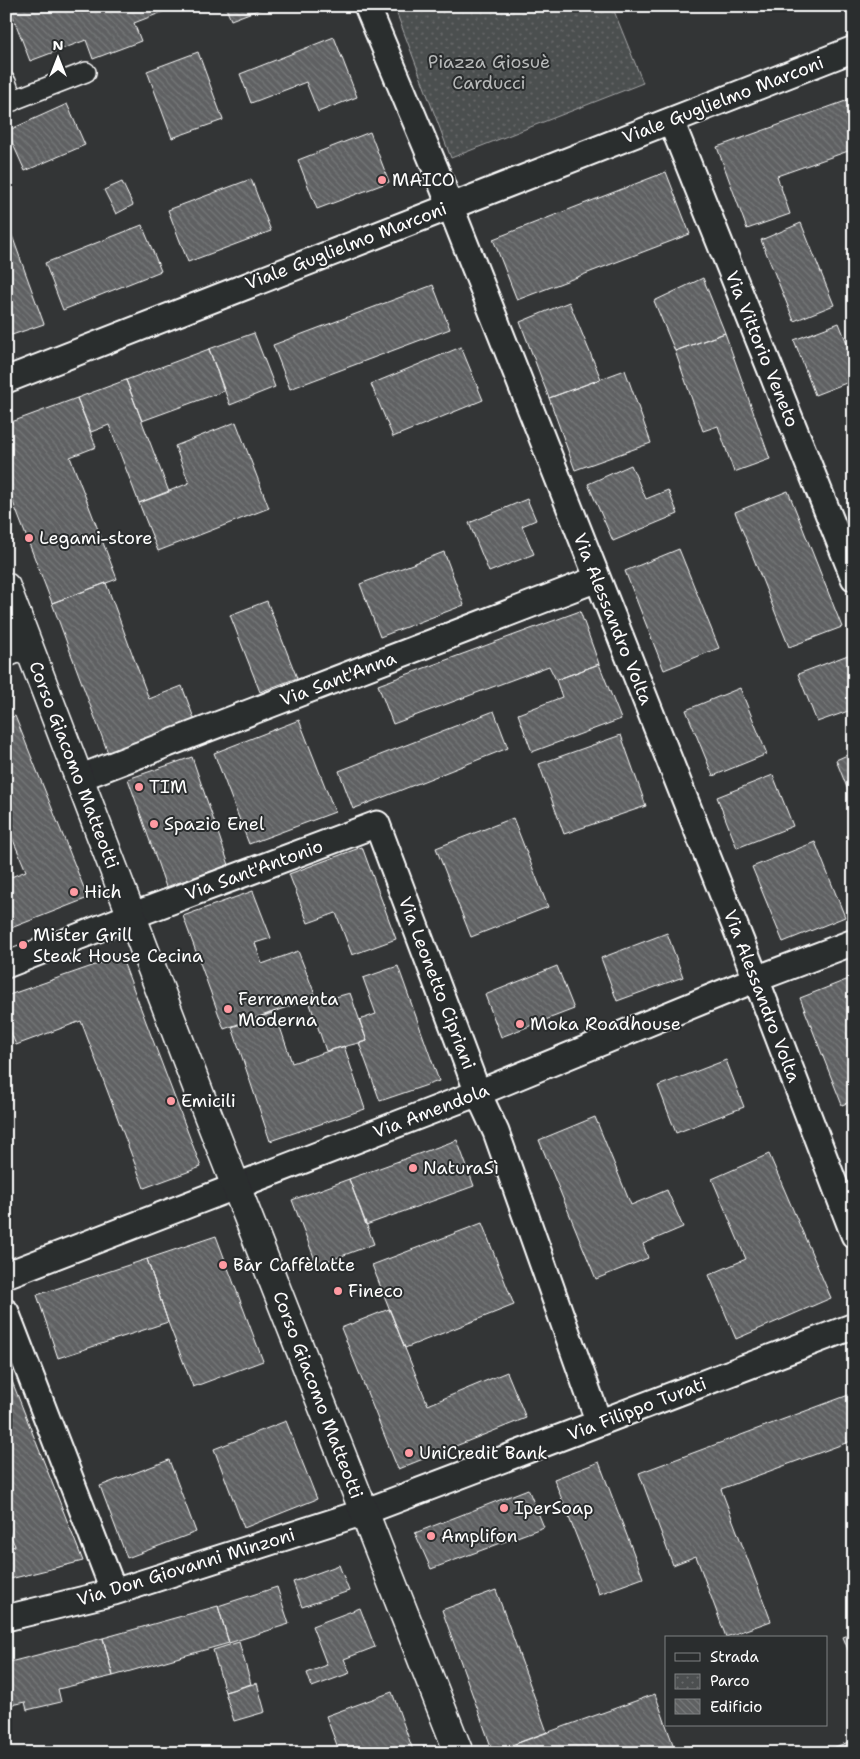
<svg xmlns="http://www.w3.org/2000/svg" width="860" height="1759" viewBox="0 0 860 1759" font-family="'Shantell Sans',sans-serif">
	<defs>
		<pattern id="park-dots" width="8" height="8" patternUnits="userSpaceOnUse" patternTransform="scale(1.25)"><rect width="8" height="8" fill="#4c4f50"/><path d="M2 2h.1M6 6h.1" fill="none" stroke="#67696a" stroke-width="1.8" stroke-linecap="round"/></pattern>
		<pattern id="building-back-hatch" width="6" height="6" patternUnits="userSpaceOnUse" patternTransform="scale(1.25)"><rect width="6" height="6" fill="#5f6162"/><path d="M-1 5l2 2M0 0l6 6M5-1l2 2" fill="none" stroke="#77797a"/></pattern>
	</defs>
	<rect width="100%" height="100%" fill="#333536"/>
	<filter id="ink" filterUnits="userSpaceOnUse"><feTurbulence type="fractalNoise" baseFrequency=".02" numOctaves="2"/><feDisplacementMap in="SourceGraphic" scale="10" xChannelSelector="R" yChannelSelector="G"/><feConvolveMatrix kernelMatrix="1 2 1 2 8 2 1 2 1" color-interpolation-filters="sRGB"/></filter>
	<g filter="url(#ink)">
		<path fill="url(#park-dots)" stroke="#a6a7a8" d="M394 6H612L643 83 451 158Z"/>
		<path fill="url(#building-back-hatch)" stroke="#fff" d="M9 6H178L134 23 141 41 93 59 86 40 30 61Z
			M225 6H268L231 20Z
			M334 37 357 97 318 112 306 82 251 103 240 74Z
			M198 52 223 120 172 138 147 71Z
			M854 98V149L777 176 790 214 747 229 717 147Z
			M67 104 85 145 25 171 7 131Z
			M370 132 389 182 317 209 298 160Z
			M666 172 690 234 517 300 493 239Z
			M251 179 271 231 188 262 168 210Z
			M122 182 133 205 116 214 104 190Z
			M6 219 44 324 6 337Z
			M801 223 834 305 794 321 761 240Z
			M142 225 161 271 63 310 45 263Z
			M703 278 725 333 675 351 654 301Z
			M433 285 450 329 290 389 273 345Z
			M569 302 601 379 549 398 520 322Z
			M839 323 854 361V380L815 395 794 340Z
			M254 333 275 387 230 405 209 349Z
			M725 333 770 459 734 472 718 426 703 431 675 351Z
			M461 347 483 400 393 437 371 384Z
			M209 349 224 391 142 421 126 380Z
			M625 370 651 443 575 470 549 398Z
			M126 380 169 492 139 503 109 425 91 432 77 398Z
			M77 398 96 447 70 457 117 579 52 603 6 484V424Z
			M236 422 269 508 158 551 139 503 189 483 175 446Z
			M631 465 646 499 668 490 678 514 613 541 588 484Z
			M788 491 842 627 789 647 735 512Z
			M527 499 536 520 522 526 534 554 489 572 469 523Z
			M679 549 719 648 664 670 625 571Z
			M444 552 464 605 380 637 360 584Z
			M106 583 149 699 182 686 195 721 108 753 52 603Z
			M267 601 297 678 260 692 230 615Z
			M580 611 599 664 556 680 549 666 393 724 378 685Z
			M848 655 854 670V709L817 722 798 674Z
			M599 664 621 719 532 752 518 714 562 697 556 680Z
			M740 688 767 754 713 776 686 710Z
			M494 711 508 748 353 809 339 771Z
			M15 716 88 898 6 930V879L26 871 6 823V719Z
			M299 720 335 812 249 844 214 753Z
			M621 735 646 806 564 834 539 764Z
			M854 752V805L836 760Z
			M192 757 229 865 166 887 128 779Z
			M773 775 793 826 737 848 717 797Z
			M513 818 548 907 471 937 436 848Z
			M815 842 845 917 783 942 752 867Z
			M362 847 396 939 352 955 336 913 308 923 289 874Z
			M253 891 271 938 255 943 262 964 298 951 316 997 224 1029 183 916Z
			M667 933 683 977 617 1001 601 958Z
			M121 956 201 1167 144 1188 81 1021 16 1045 6 1021V996Z
			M398 966 439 1081 380 1101 359 1043 367 1041 359 1020 376 1014 363 978Z
			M557 966 574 1009 501 1037 485 995Z
			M854 977V1100L842 1105 800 998Z
			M350 993 367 1041 326 1051 310 1004Z
			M275 1012 292 1063 344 1046 365 1109 270 1141 232 1027Z
			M726 1060 744 1107 676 1133 658 1086Z
			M854 1108V1131L847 1111Z
			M595 1117 631 1205 667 1190 683 1227 643 1244 648 1258 596 1279 539 1140Z
			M457 1140 474 1186 366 1225 349 1179Z
			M769 1154 831 1298 736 1339 709 1275 746 1259 712 1179Z
			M349 1179 374 1244 317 1265 292 1200Z
			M482 1223 514 1305 405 1348 372 1265Z
			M216 1236 263 1361 193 1387 168 1322 147 1259Z
			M147 1259 168 1322 58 1358 37 1295Z
			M389 1309 428 1405 507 1372 526 1418 398 1469 341 1328Z
			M6 1366 83 1561 6 1580V1549L15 1546 6 1525Z
			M854 1393V1440L721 1489 771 1621 726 1637 696 1556 673 1565 639 1473Z
			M286 1421 317 1499 244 1528 214 1449Z
			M169 1460 196 1532 127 1558 100 1486Z
			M599 1462 643 1578 599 1594 554 1479Z
			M528 1489 544 1527 431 1569 415 1533Z
			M339 1565 349 1591 302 1607 293 1582Z
			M277 1587 289 1624 229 1643 218 1606Z
			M496 1590 547 1732 493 1752 442 1610Z
			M218 1606 229 1643 113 1676 103 1638Z
			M360 1608 375 1647 344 1659 350 1673 312 1687 307 1673 327 1665 312 1626Z
			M854 1633V1664L843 1637Z
			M103 1638 113 1676 58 1689 61 1702 27 1710 25 1702 6 1706V1663Z
			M239 1642 251 1684 225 1692 213 1650Z
			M257 1683 265 1712 234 1721 225 1692Z
			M392 1692 414 1753H340L326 1716Z
			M655 1694 675 1750 668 1753 493 1752Z
			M854 1740V1753H819Z"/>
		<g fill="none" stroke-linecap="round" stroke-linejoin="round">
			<g stroke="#fff" stroke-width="22">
				<path id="pedestrian" d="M6 82 13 101
					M6 103 86 72"/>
			</g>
			<g stroke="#fff" stroke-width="29">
				<path id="minor" d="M367 6 436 170 756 979 854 1235
					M671 121 854 578
					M6 380 854 49
					M79 778 597 579
					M6 965 131 916 377 824 478 1093 496 1132 599 1423
					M6 1275 478 1093 756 979 854 942
					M6 1312 114 1592
					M6 1618 114 1592 364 1512 854 1326"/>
			</g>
			<g stroke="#fff" stroke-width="31">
				<path id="tertiary" d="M6 587 202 1100 459 1753
					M6 653 27 644"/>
			</g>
			<use href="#pedestrian" stroke="#2a2d2e" stroke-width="19"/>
			<use href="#minor" stroke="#2a2d2e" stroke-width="25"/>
			<use href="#tertiary" stroke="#2a2d2e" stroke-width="28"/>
		</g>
	</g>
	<g fill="#ff9aa2" stroke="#2a2d2e" stroke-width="2">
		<circle cx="382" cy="180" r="5"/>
		<circle cx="29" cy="538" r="5"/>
		<circle cx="139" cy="787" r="5"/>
		<circle cx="154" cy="824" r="5"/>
		<circle cx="74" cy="892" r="5"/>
		<circle cx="23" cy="945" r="5"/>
		<circle cx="228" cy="1009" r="5"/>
		<circle cx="520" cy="1024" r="5"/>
		<circle cx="171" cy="1101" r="5"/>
		<circle cx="413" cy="1168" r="5"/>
		<circle cx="223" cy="1265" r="5"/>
		<circle cx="338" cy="1291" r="5"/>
		<circle cx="409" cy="1453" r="5"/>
		<circle cx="504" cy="1508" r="5"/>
		<circle cx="431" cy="1536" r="5"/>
	</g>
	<g text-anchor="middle" stroke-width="4" stroke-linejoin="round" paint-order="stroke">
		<g font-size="18" fill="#b7b9b9" stroke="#2a2d2e">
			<text x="489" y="68">Piazza Giosuè<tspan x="489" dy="21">Carducci</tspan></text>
		</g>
		<g font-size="18" fill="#fff" stroke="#2a2d2e">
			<text transform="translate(723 100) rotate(-21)" y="6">Viale Guglielmo Marconi</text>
			<text transform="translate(346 246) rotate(-21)" y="6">Viale Guglielmo Marconi</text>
			<text transform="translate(762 349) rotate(68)" y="6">Via Vittorio Veneto</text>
			<text transform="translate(613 619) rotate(68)" y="6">Via Alessandro Volta</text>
			<text transform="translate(338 679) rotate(-21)" y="6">Via Sant'Anna</text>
			<text transform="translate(74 765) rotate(69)" y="6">Corso Giacomo Matteotti</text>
			<text transform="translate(254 870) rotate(-20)" y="6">Via Sant'Antonio</text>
			<text transform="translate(437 983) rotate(69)" y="6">Via Leonetto Cipriani</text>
			<text transform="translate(762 996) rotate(69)" y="6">Via Alessandro Volta</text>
			<text transform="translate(431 1111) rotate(-21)" y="6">Via Amendola</text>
			<text transform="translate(318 1395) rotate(69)" y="6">Corso Giacomo Matteotti</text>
			<text transform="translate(637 1409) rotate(-21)" y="6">Via Filippo Turati</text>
			<text transform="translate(186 1567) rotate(-17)" y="6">Via Don Giovanni Minzoni</text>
		</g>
		<g font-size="18" fill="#fff" stroke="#2a2d2e" text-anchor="start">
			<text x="392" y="186">MAICO</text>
			<text x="39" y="544">Legami-store</text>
			<text x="149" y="793">TIM</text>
			<text x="164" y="830">Spazio Enel</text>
			<text x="84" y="898">Hich</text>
			<text x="33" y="941">Mister Grill<tspan x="33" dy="21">Steak House Cecina</tspan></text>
			<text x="238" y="1005">Ferramenta<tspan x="238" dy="21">Moderna</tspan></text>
			<text x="530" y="1030">Moka Roadhouse</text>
			<text x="181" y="1107">Emicili</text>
			<text x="423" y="1174">NaturaSì</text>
			<text x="233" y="1271">Bar Caffèlatte</text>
			<text x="348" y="1297">Fineco</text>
			<text x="419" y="1459">UniCredit Bank</text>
			<text x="514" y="1514">IperSoap</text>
			<text x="441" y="1542">Amplifon</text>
		</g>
	</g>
	<rect width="860" height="1759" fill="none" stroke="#2a2d2e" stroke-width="25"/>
	<rect x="12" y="12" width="835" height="1734" fill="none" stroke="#fff" stroke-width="2" filter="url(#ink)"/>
	<rect x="665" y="1636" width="162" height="90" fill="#2a2d2e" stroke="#7f8182"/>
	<rect x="675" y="1653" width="25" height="8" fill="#2a2d2e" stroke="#7f8182"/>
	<text x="710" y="1662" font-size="15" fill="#ffffff">Strada</text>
	<rect x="675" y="1674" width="25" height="15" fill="url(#park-dots)" stroke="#7f8182"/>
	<text x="710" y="1686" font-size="15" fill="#ffffff">Parco</text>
	<rect x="675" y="1699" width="25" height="15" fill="url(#building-back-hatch)" stroke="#7f8182"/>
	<text x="710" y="1712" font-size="15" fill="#ffffff">Edificio</text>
	<g transform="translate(58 58)" stroke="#2a2d2e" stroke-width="4" paint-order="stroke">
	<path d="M0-4L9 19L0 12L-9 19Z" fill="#ffffff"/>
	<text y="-8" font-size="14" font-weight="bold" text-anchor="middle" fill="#ffffff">N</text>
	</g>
</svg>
